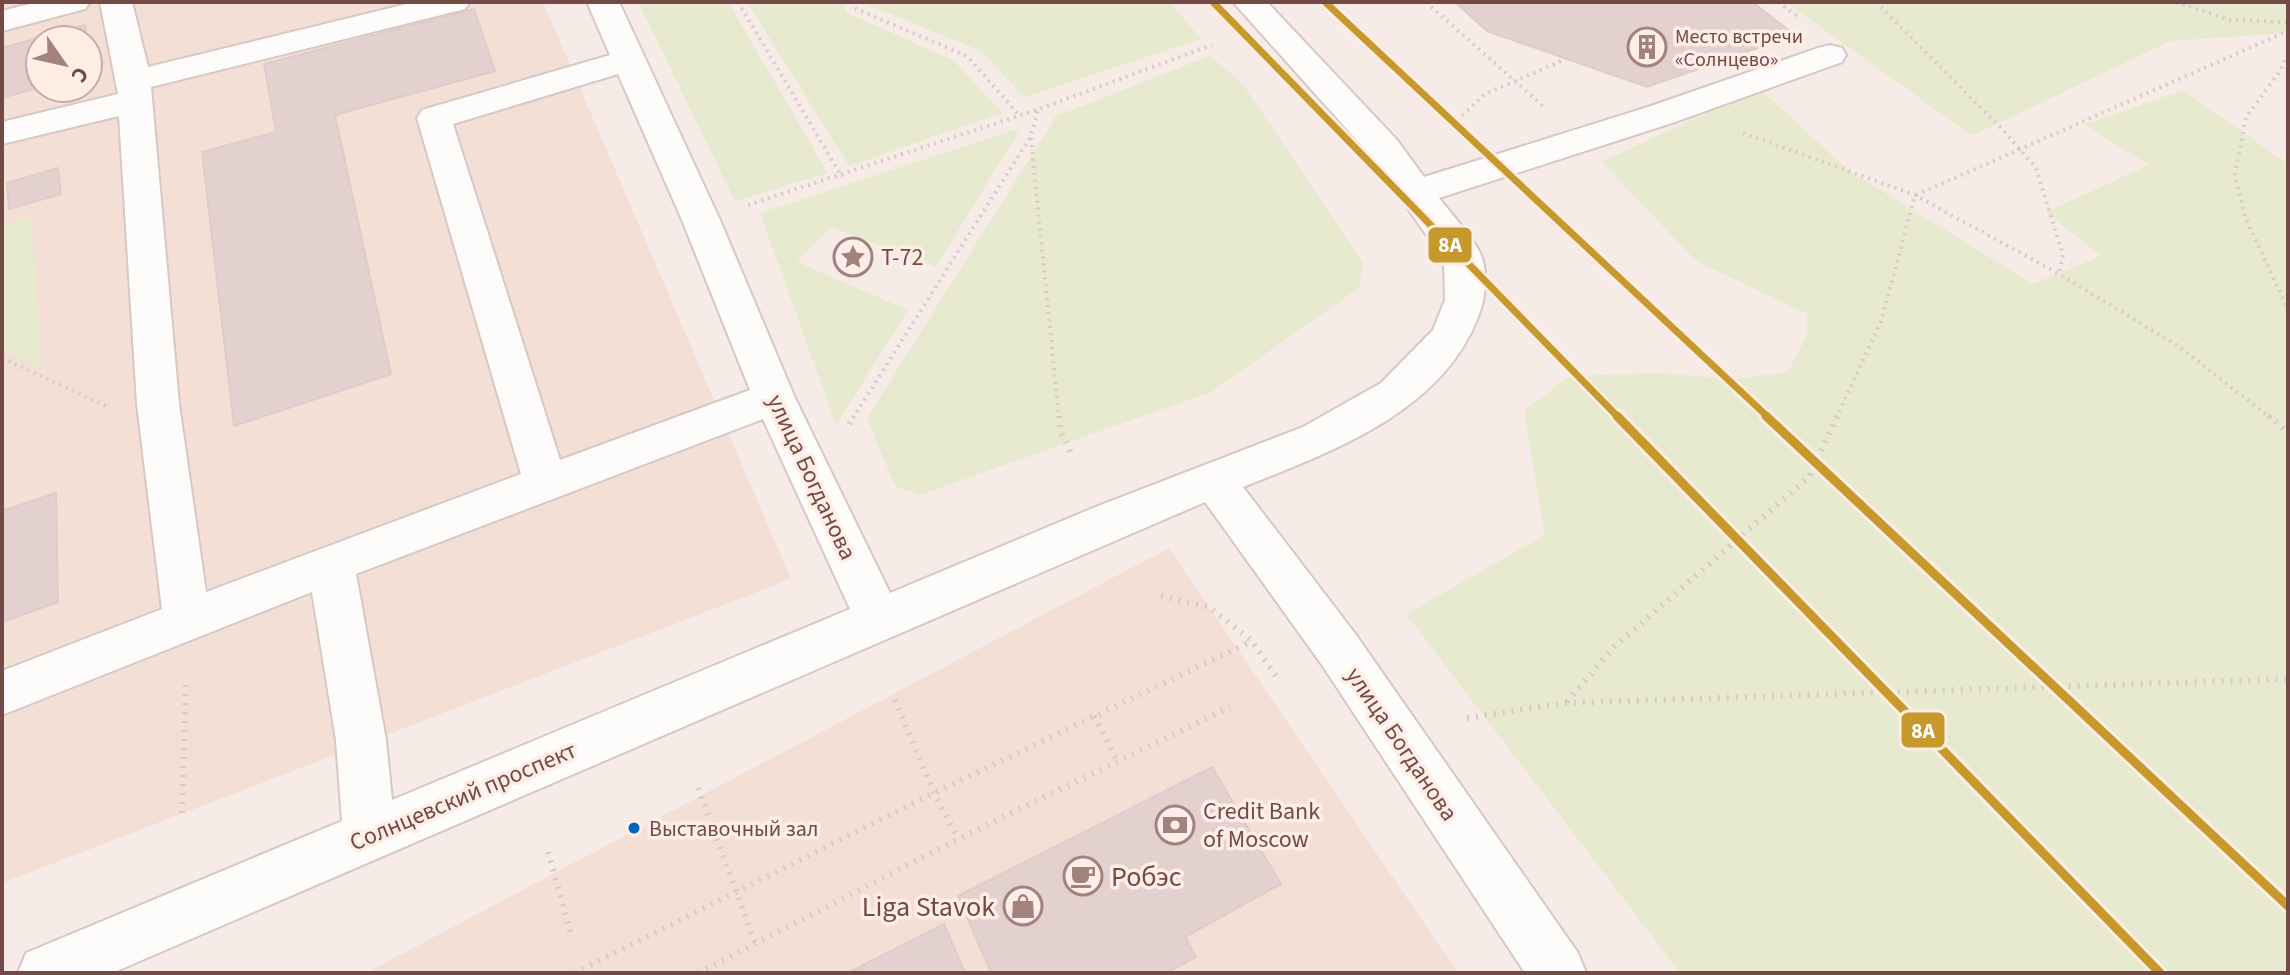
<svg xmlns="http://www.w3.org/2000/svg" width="2290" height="975" viewBox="0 0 2290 975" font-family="'Source Sans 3',sans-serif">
	<rect width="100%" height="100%" fill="#f6ebe6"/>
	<path fill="#f4dfd7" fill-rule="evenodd" d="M2 2H543L791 579 2 883ZM40 40H88V88H40Z
		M1169 548 1458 973H366Z"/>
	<path fill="#e8eacf" d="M638 2H728L828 173 735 201Z
		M747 2H843L847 13 953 60 1003 113 849 166Z
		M861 2H1170L1201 39 1024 97 981 51Z
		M1786 2H2288V33L2170 41 1972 136Z
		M1210 56 1242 83 1364 264 1359 288 1211 392 920 495 895 486 867 418 1056 116Z
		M1759 88 1848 170 2033 284 2101 256 2046 212 2149 165 2084 125 2183 90 2288 164V973H1680L1406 614 1545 535 1524 411 1570 376 1658 373 1735 379 1788 372 1806 337 1807 314 1696 261 1602 162Z
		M1021 128 936 267 831 227 797 262 908 310 836 425 760 213Z
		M32 217 41 367 2 350V224Z"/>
	<path fill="#e2d1ce" stroke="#dfccc8" stroke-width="2" d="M1455 2H1752L1795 35 1647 87 1487 31Z
		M474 9 495 71 335 115 391 374 234 426 202 152 276 132 264 64Z
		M85 25 87 40H40V87L2 98V48Z
		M58 168 61 194 9 209 7 183Z
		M56 493 58 602 2 622V511Z
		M1212 767 1281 884 1185 937 1196 957 1166 973H991L958 896Z
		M944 924 965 973H848Z"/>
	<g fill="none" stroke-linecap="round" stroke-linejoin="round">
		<g stroke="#d7c8c4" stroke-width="4">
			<path id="minor" d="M37 2H90L85 9 2 31V11Z
				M100 2H132L148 67 415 2H470L465 9 151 87 179 404 206 592 521 474 417 118 422 110 610 55 587 2H619L720 220 795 398 890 593 1098 506 1303 427 1381 383 1433 330 1445 300 1444 260 1371 156 1233 2H1267L1397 140 1424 177 1648 107 1818 48 1830 45 1842 48 1846 55 1842 62 1672 123 1439 198C1451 214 1476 240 1482 258 1488 276 1485 300 1478 317 1441 413 1331 452 1243 487L1356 635 1578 953 1586 973H1525L1322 665 1205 502 112 973H18L26 953 342 821 336 740 312 592 2 715V671L162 609 137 404 119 116 2 144V122L118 94ZM618 74 682 220 750 390 560 460 453 124ZM763 419 850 609 392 800 386 740 356 574Z"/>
		</g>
		<path stroke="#d7cac8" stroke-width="4" stroke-dasharray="2 5" stroke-linecap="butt" d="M738 2 842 177
			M853 2 854 8 967 56 1019 115
			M1426 2 1544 107
			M1778 2 1800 18
			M1876 2 2001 128 2036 168 2063 255 2059 274
			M2176 2 2230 20 2288 22
			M2288 54 2278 74 2246 117 2235 175 2245 217 2288 309
			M1452 125 1485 94 1566 59
			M1743 133 1915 195 2059 274 2178 346 2271 418
			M1031 138 1059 418
			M1916 195 2288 31
			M748 205 1039 109 1212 45
			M2 358 106 406
			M853 418 1031 136 1038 110
			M1836 418 1881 322 1915 195"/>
		<path stroke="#d7cac8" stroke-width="6" stroke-dasharray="2 7" stroke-linecap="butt" d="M1059 416 1060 430 1071 453
			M2268 416 2288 432
			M849 424 854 416
			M1161 596 1209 607 1252 641 1278 679
			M895 700 934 793 958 839
			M1567 702 1614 647 1809 477 1837 416
			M1094 716 1117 760
			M1467 718 1566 703 2288 679
			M698 788 755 942
			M182 813 186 678
			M548 852 572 938
			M574 973 934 793 1252 641
			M698 973 958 839 1230 707"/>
		<use href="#minor" fill="#fefcfb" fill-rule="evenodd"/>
		<g stroke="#ffeee6" stroke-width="12">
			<path id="metro-1-far1" d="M1213 2 1619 418
				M1325 2 1769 418"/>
		</g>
		<g stroke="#ffeee6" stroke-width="15">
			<path id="metro-1" d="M1617 416 2160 973
				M1766 416 2288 906"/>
		</g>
		<use href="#metro-1-far1" stroke="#c7992d" stroke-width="7"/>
		<use href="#metro-1" stroke="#c7992d" stroke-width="9"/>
	</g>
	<defs>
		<g id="building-ring" transform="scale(2)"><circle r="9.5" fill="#ffeee6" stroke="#a2827e" stroke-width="1.5"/><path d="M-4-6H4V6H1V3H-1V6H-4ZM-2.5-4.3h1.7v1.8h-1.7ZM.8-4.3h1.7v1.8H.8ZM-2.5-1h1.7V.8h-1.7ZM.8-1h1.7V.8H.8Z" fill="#a2827e"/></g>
		<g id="sight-ring" transform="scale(2)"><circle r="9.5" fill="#ffeee6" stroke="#a2827e" stroke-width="1.5"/><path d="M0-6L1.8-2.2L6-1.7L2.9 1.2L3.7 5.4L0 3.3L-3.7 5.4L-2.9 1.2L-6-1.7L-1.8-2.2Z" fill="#a2827e"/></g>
		<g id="bank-ring" transform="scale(2)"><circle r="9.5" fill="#ffeee6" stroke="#a2827e" stroke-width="1.5"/><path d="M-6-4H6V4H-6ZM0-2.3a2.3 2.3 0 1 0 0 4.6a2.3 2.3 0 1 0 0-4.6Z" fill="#a2827e"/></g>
		<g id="cafe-ring" transform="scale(2)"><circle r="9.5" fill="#ffeee6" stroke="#a2827e" stroke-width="1.5"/><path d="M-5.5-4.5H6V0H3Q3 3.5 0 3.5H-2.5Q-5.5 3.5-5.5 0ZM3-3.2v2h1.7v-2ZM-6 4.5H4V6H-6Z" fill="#a2827e"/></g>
		<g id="shop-ring" transform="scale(2)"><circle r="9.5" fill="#ffeee6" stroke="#a2827e" stroke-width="1.5"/><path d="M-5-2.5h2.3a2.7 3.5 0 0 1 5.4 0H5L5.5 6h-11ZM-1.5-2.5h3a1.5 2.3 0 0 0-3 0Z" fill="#a2827e"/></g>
	</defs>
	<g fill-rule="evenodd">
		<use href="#building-ring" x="1647" y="47"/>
		<use href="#sight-ring" x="853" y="257"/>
		<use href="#bank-ring" x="1175" y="825"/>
		<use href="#cafe-ring" x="1083" y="876"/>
		<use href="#shop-ring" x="1023" y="906"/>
	</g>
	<circle fill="#0065bd" stroke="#ffeee6" stroke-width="3" cx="634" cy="828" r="7"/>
	<g text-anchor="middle" stroke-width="7" stroke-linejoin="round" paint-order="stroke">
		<g font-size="20" fill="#744a46" stroke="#ffeee6" text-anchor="start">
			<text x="1675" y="43">Место встречи<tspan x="1675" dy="23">«Солнцево»</tspan></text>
		</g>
		<g font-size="22" fill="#744a46" stroke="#ffeee6" text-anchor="start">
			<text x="649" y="836">Выставочный зал</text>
		</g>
		<g font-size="24" fill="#744a46" stroke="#ffeee6" text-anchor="start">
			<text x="881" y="265">Т-72</text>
			<text x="1203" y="819">Credit Bank<tspan x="1203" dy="28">of Moscow</tspan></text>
		</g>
		<g font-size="24" fill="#744a46" stroke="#ffeee6">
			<text transform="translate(812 477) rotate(65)" y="8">улица Богданова</text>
			<text transform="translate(1402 744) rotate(56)" y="8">улица Богданова</text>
			<text transform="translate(463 796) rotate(-23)" y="8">Солнцевский проспект</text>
		</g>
		<g font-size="28" fill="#744a46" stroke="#ffeee6" text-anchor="start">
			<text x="1111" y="886">Робэс</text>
			<text x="995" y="916" text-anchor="end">Liga Stavok</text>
		</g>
	</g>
	<g stroke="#ffeee6" stroke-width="3">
		<rect x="1427" y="226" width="46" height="38" rx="8" fill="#c7992d"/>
		<rect x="1900" y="711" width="46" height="38" rx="8" fill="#c7992d"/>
	</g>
	<g font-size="22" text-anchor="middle" font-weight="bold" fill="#fff">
		<text x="1450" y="252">8А</text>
		<text x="1923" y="738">8А</text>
	</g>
	<rect width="2290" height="975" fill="none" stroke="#744a46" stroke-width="8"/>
	<g transform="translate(64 64) rotate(124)"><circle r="38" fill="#ffeee6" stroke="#c7aca6" stroke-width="2"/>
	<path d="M0-6L14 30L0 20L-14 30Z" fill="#a2827e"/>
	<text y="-12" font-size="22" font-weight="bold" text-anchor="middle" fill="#744a46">С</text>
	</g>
</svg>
